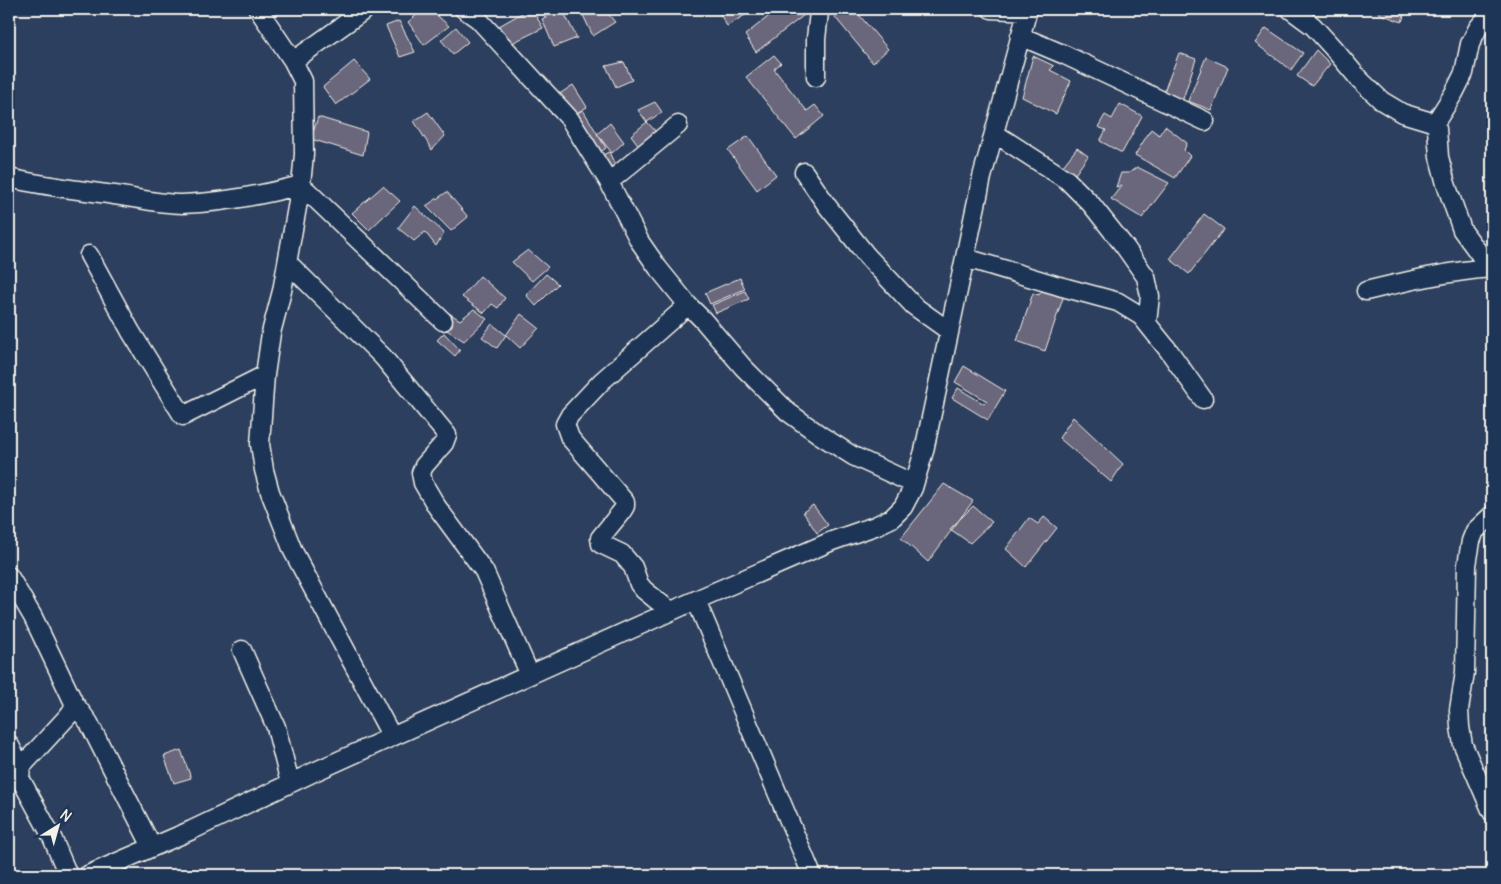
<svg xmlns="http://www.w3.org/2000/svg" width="1501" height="884" viewBox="0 0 1501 884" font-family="Delius,sans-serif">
	<rect width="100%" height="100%" fill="#2d3f5e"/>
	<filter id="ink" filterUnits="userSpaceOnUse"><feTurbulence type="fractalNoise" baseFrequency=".02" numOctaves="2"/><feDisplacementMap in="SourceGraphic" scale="10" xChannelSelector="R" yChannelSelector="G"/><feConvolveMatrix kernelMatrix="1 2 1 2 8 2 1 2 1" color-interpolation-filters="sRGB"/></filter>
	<g filter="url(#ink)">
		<path fill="#6b667b" stroke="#f4f1e8" d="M424 9H430L449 26 424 45 408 22Z
			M529 9H532L543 28 510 44 499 26Z
			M562 9 577 38 554 47 542 19Z
			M584 9H604L615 22 593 36 581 11Z
			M717 9H755L727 26Z
			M778 9H812L756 52 745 35Z
			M843 9H854L888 49 873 63 834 16Z
			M1380 9H1406L1402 22 1378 13Z
			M399 21 415 52 400 57 386 26Z
			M456 27 468 42 453 54 441 40Z
			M1266 28 1303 53 1291 70 1255 43Z
			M1316 50 1330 64 1312 86 1297 76Z
			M1179 53 1196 59 1181 105 1163 94Z
			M774 55 781 63 774 69 807 111 815 105 824 116 796 139 746 77Z
			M1033 56 1054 66 1050 70 1071 81 1056 114 1022 97Z
			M1206 57 1228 67 1211 110 1188 101Z
			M354 61 370 79 336 105 323 87Z
			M624 62 632 80 616 87 606 66Z
			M573 85 587 107 571 116 558 95Z
			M655 102 662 112 647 122 638 110Z
			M1120 104 1142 116 1122 153 1100 141 1106 130 1098 127 1105 115 1112 119Z
			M583 110 606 148 595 156 571 116Z
			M428 112 445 136 432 150 414 121Z
			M318 117 367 132 363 155 311 139Z
			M647 122 659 135 642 150 631 135Z
			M610 123 624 142 612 153 597 134Z
			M1165 126 1187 143 1184 150 1190 156 1175 178 1135 155 1151 129 1159 135Z
			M748 136 776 175 757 190 728 150Z
			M1077 148 1088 156 1071 180 1059 171Z
			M609 152 616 167 604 173 594 159Z
			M1137 167 1169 183 1142 218 1111 199 1122 185 1116 187 1121 173H1129Z
			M383 186 400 201 369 230 352 213Z
			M447 192 468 217 451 231 426 206Z
			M415 206 444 233 436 246 425 232 414 241 398 228Z
			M1204 214 1224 229 1189 274 1170 259Z
			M528 250 548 267 532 281 512 262Z
			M546 274 558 284 536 306 526 295Z
			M480 276 505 298 498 308 492 304 484 313 462 297Z
			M740 278 745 289 710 304 705 293Z
			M1046 289 1064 295 1045 351 1017 341 1033 293 1039 295 1042 291 1045 292Z
			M745 291 749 299 716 313 712 305Z
			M474 309 487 319 464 341 436 323 444 310 460 320Z
			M521 314 539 328 520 348 506 335Z
			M492 324 506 335 497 348 482 337Z
			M444 333 460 350 455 356 437 340Z
			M964 366 1005 391 988 420 952 398 958 388 984 404 987 401 955 382Z
			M1073 417 1123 464 1111 482 1059 438Z
			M944 484 973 501 928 562 901 538Z
			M813 505 828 525 817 533 803 512Z
			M973 506 992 522 970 543 950 529Z
			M1044 517 1057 528 1026 567 1006 549 1029 518 1038 524Z
			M181 750 191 778 174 783 164 756Z"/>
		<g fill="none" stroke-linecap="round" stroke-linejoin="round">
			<g stroke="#f4f1e8" stroke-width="21">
				<path id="minor" d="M258 9 293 61 303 81 304 154 301 185 282 291 271 333 265 375 260 444 264 470 270 492 293 551 392 737
					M464 9 478 19 569 118 609 182 640 242 658 268 688 305 703 320 743 367 788 412 820 435 853 456 914 484
					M991 9 1027 11
					M1290 9 1313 26 1333 48 1359 79 1382 101 1402 113 1435 123 1437 129 1439 157 1446 184 1462 230 1481 256 1492 267
					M1020 36 1065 55 1205 121
					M293 61 366 9
					M816 77V39L819 12 821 9
					M1435 123 1454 93 1464 73 1470 44 1478 28 1492 12
					M994 133 1067 180 1091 204 1125 247 1146 277 1150 296 1147 323
					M804 172 828 207 867 256 914 306 949 331
					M9 178C44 186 78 190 114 195 136 198 159 204 182 204 222 203 262 195 301 185L443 321
					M609 182 678 125
					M89 255 131 332 183 416 265 375
					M966 258 1059 286 1118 302 1141 316 1169 351 1203 399
					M288 263 383 357 447 435 444 443 424 466 421 473 423 483 437 507 484 571 530 675
					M1366 291C1407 281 1450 271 1492 268
					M1492 515 1475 531 1471 541 1467 565 1465 672 1459 710 1460 727 1463 745 1492 812
					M9 576 33 617 74 703 73 709 69 715 21 767 20 778 51 835 68 875
					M696 600 812 875
					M670 611 644 590 639 584 633 567 622 554 601 544 600 538 622 511 625 506V502L570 438 565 424 570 415 602 381 688 305
					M242 650 276 727 290 783
					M74 703 89 723 152 847
					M9 744 21 767
					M88 875 192 830 314 772 696 600 832 541 875 526 892 518 903 507 913 488 924 451 982 177 1028 9"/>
			</g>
			<use href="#minor" stroke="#1d3557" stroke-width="18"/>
		</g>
	</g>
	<rect width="1501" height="884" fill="none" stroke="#1d3557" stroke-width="30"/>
	<rect x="15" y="15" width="1471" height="854" fill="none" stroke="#f4f1e8" stroke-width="2" filter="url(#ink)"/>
	<g transform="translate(58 826) rotate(37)" stroke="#1d3557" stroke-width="4" paint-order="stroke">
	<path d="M0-4L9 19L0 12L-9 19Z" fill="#f4f1e8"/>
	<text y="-8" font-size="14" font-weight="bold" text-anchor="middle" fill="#f4f1e8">N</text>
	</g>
</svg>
